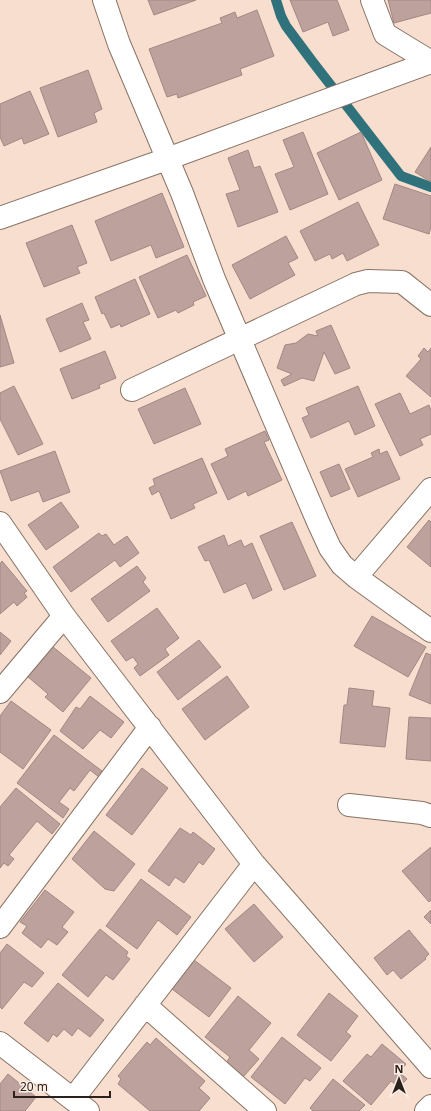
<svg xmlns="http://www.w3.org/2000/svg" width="431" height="1111" viewBox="0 0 431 1111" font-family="'Noto Sans',sans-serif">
	<rect width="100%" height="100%" fill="#f7decf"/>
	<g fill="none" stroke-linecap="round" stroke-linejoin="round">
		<path stroke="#30727b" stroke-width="10" d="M276 0 281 16 286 26 312 61 401 176 431 187"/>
	</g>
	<path fill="#bca19c" stroke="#a28783" d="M148 0H196L154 15Z
		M290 0H337L349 30 333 36 328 22 303 32Z
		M388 0H431V13L394 23Z
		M257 10 274 56 240 69 242 75 178 98 177 94 167 97 149 49 222 23 220 18 235 12 237 18Z
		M88 70 102 109 94 113 97 122 58 137 40 88Z
		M30 91 49 134 24 144 22 138 4 146 0 137V104Z
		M303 132 328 194 290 210 275 174 294 167 283 140Z
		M361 132 382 180 339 200 317 153Z
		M431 147V182L415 172Z
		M248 150 254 168 260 166 278 212 238 227 226 194 240 190 228 158Z
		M395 184 431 196V227L429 234 383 219Z
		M162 193 184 247 156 258 151 245 111 261 95 221Z
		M358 202 379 245 347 261 343 253 332 259 330 254 315 261 300 231Z
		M72 225 87 263 77 267 80 273 44 287 26 243Z
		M286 236 298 258 288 263 295 275 250 299 232 265Z
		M187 255 206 296 193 302 194 305 178 313 176 310 158 318 139 277Z
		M135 279 150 314 121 327 120 324 111 328 104 313 102 314 95 297Z
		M82 303 89 320 83 322 91 339 60 352 46 319Z
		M0 315 14 363 0 367Z
		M331 325 350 368 335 374 324 352 314 381 302 378 284 386 281 380 292 374 277 368 285 345 296 343 308 334 318 336 316 331Z
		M424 348 428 352 431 348V397L406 376 421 359 418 356Z
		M105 351 116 378 99 385 100 388 72 399 60 369Z
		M14 386 43 444 18 455 0 419V393Z
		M358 386 375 426 355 435 349 421 311 438 302 418 309 415 306 408Z
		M185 388 201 424 154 444 138 409Z
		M400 393 410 414 429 405 431 410V434L420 439 423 445 400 456 375 404Z
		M265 431 269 440 264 442 282 480 248 496 246 491 228 500 211 464 228 456 225 449Z
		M379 449 380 454 387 451 400 479 358 497 345 469 373 457 371 453Z
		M55 451 70 492 43 502 39 491 11 501 0 471Z
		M202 458 217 493 193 504 195 508 171 519 159 491 152 495 149 488 155 485 153 479Z
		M339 464 350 489 331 497 320 472Z
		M61 502 79 527 46 550 28 525Z
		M429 520 431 522V567L407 547Z
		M292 522 316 576 284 590 260 536Z
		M99 533 102 536 106 534 114 545 127 536 139 553 120 567 115 560 71 592 53 567Z
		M224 535 228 546 241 540 244 547 252 543 272 590 253 599 246 583 224 593 209 560 205 561 198 547Z
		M2 561 27 591 24 593 27 597 17 606 14 602 0 614V564Z
		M137 566 146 578 143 582 150 591 108 622 91 599Z
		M157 608 179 638 165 649 169 655 140 676 134 668 138 664 133 657 126 661 111 641Z
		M372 616 426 647 408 677 354 646Z
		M0 632 11 641 0 655Z
		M199 640 221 667 178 700 157 672Z
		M47 642 91 678 63 712 45 697 48 694 27 676Z
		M426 653 431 655V704L409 695Z
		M227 676 249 707 205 740 182 709Z
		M349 688 374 691 372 706 390 708 385 747 340 743 344 705H347Z
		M90 696 124 722 111 738 100 730 83 749 60 731 76 707 80 709Z
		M11 701 51 730 23 769 0 752V716Z
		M409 717 431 718V761L406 759Z
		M54 735 102 771 99 777 90 770 74 791 70 788 59 802 69 809 63 818 17 783Z
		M142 768 168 788 132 835 106 815Z
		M16 788 60 824 52 834 37 821 9 855 14 859 8 866 4 863 0 868V807Z
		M180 828 191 835 193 832 215 849 203 865 199 862 184 883 175 877 169 886 148 871Z
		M94 831 135 864 114 891 105 889 72 859Z
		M431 847V900L429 902 402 871Z
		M141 879 191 917 177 935 158 920 137 949 106 926Z
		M45 890 74 912 62 927 68 932 57 945 48 939 41 948 22 933 27 926 20 922Z
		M254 904 283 937 254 962 225 929Z
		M431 910V924L424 917Z
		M100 929 128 952 126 956 130 959 113 980 106 975 88 997 62 975Z
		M409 930 429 954 425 958 426 959 401 979 393 970 387 975 374 958Z
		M7 944 44 973 32 987 24 982 2 1009 0 1007V953Z
		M194 960 231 988 209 1017 172 989Z
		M58 983 104 1020 90 1037 78 1028 72 1036 64 1029 57 1037 53 1034 48 1042 24 1023Z
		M329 993 358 1016 346 1032 351 1036 331 1061 297 1035Z
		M238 996 271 1023 249 1050 259 1059 243 1077 226 1063 230 1057 205 1037Z
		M282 1037 321 1068 310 1081 305 1078 285 1104 251 1077Z
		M156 1038 205 1081 199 1088 210 1098 199 1111H150L118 1084 121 1079 118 1076 147 1042 150 1045Z
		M382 1044 406 1064 399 1072 407 1079 399 1087 391 1081 371 1105 343 1081 367 1054 371 1057Z
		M8 1074 36 1097 25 1111H0V1084Z
		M333 1079 365 1105 359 1111H313L310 1108Z"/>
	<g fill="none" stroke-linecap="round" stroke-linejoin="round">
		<g stroke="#887365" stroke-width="24">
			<path id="street" d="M104 0 119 44 182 193 214 279 318 522 330 548 342 565 356 577 431 631
				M372 0 385 34 431 62
				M0 218 167 159 431 62
				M132 390 356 284 368 281 402 282 431 305
				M0 523 64 616 254 864 431 1067
				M356 577 431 489
				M0 692 64 616
				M349 805 422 813 431 816
				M0 927 150 727
				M145 1005 265 1111
				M0 1043 88 1111
				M73 1099 254 864
				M426 1111 431 1106"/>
		</g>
		<use href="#street" stroke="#fff" stroke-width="22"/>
	</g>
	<g transform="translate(399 1079)" stroke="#fdeee5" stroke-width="3" paint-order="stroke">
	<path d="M0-3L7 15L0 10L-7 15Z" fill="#2a211c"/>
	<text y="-6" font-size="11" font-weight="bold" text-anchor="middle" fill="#2a211c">N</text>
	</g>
	<path d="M14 1091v6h96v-6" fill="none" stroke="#2a211c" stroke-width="2"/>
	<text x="20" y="1091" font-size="12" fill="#2a211c" stroke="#fdeee5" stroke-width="3" paint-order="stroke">20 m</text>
</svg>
